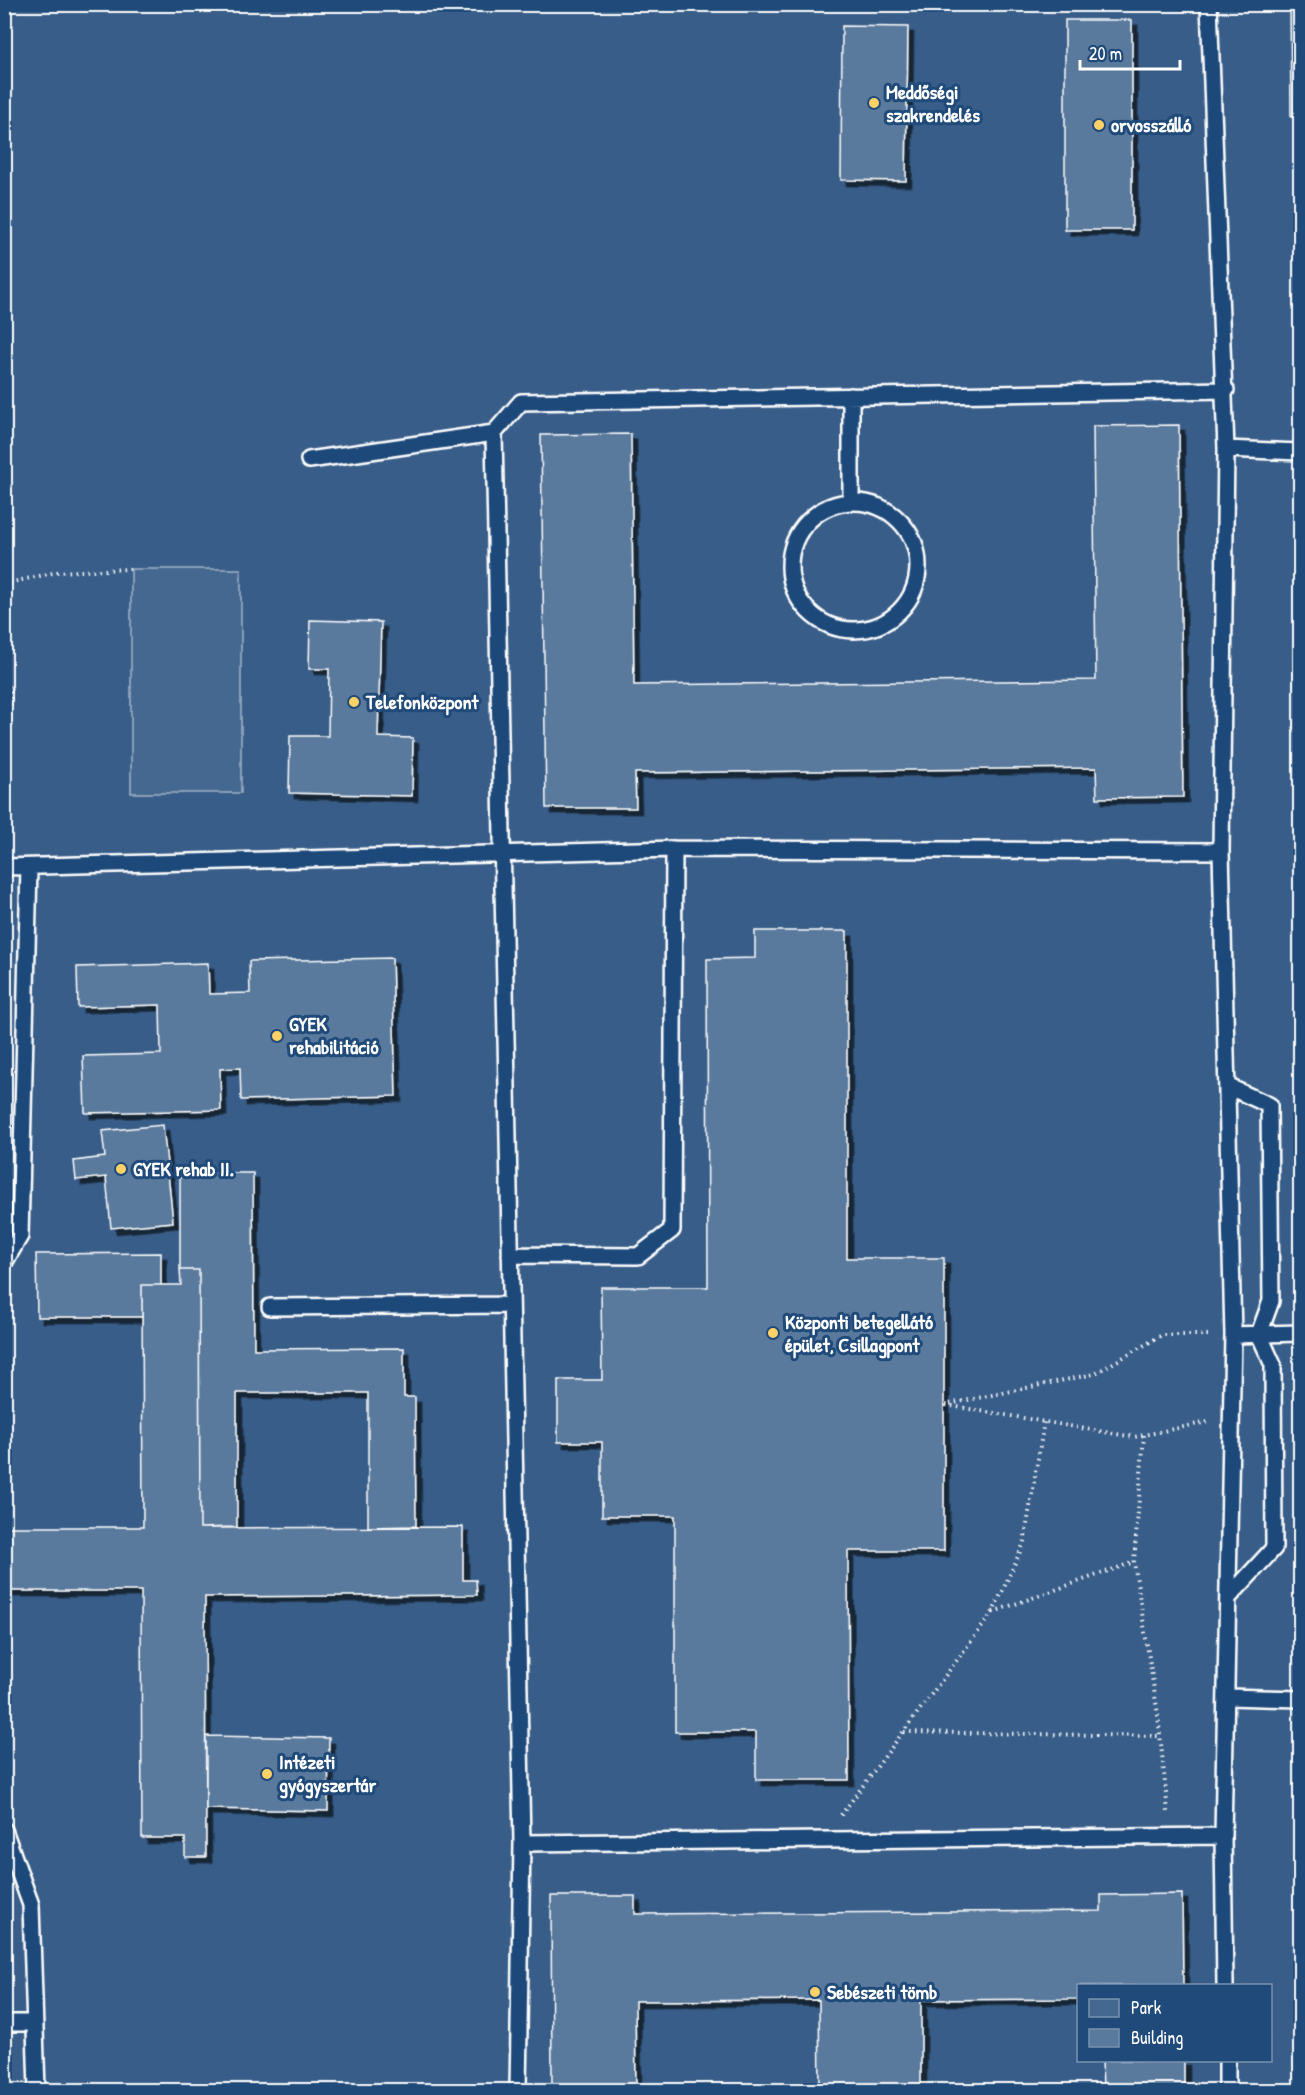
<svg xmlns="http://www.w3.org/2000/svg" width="1305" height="2095" viewBox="0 0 1305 2095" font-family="'Patrick Hand',sans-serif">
	<defs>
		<filter id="shadow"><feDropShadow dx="5.5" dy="5.5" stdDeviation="0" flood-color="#0009"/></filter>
	</defs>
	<rect width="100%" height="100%" fill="#28517f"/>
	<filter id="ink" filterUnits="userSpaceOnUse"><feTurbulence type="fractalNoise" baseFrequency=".0167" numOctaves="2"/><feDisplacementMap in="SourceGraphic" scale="12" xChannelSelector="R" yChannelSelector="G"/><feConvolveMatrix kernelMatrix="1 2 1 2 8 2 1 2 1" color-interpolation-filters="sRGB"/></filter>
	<g filter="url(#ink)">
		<path fill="#375d88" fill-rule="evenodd" d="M5 5H1300V2090H5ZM1078 1986H1270V2060H1078Z"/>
		<path fill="#446890" stroke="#a2b4c8" stroke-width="1.5" d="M131 569H241V793H131Z"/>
		<path fill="#5a7a9d" stroke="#fff" stroke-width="1.5" filter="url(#shadow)" d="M1290 4H1300V117H1291Z
			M1065 20H1132V230H1065Z
			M842 26 908 27 906 181 841 180Z
			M1179 425 1183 797 1097 798 1096 768 635 773 636 808H546L541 435 631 434 634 685 1096 680 1093 426Z
			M310 620 381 622 378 737 413 738 412 796 289 793 290 736H328L329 669H309Z
			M755 931H847V1258H944V1551H848L849 1780H756V1732H675V1516H602V1442H558V1380H602L601 1287H708L707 959 755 958Z
			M392 958 396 1096 241 1100 240 1068 220 1069 221 1110 85 1113 83 1056 161 1054 160 1005 78 1007 77 967 208 963 209 994 250 993 249 961Z
			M163 1125 173 1222 111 1228 106 1177 76 1180 74 1161 105 1157 102 1131Z
			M180 1173H253L254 1349 404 1348V1397H415L416 1526 368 1527V1393H237V1527L200 1528 199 1270H180Z
			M161 1253V1285H142V1317H37L36 1254Z
			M180 1270H199L200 1528 463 1527V1580H476L477 1595 205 1597 206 1857H185V1838H142L141 1591H4V1527H143L142 1285H181Z
			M206 1736 329 1738 328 1811 206 1809Z
			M1182 1894 1183 1986H1078V1999L921 2000V2090H820L819 2000 635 2001 636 2090H552L551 1896H635V1914L1101 1911V1895Z
			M1102 2060H1184V2090H1103Z"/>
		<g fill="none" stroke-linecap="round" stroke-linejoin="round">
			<g stroke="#fff" stroke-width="20">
				<path id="service" d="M1209 4 1226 449 1221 851 1233 1335 1223 1836 1225 1986
					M1226 449 1300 452
					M309 460 494 433
					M790 566a64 64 0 1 1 128 0a64 64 0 1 1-128 0Z
					M851 502V396
					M4 867 674 849 1221 851
					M1227 1086 1269 1105 1271 1301 1259 1334 1273 1365 1274 1548 1229 1597
					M510 1255 638 1256 672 1230 674 849
					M4 1263 20 1236 29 867
					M270 1307 511 1305
					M1233 1335 1300 1333
					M1228 1697 1300 1699
					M4 1830 31 1905 37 2090
					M522 1843 1223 1836
					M4 2023H35
					M1227 2060V2090
					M518 2090 522 1843 494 433 521 402 1226 390"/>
			</g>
			<path stroke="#fff" stroke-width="4" stroke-dasharray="1.5 4.5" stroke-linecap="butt" d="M4 584 57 572 131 569
				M4 682 11 689 4 827
				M944 1405 1094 1374 1162 1335H1209
				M946 1405 1134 1437 1208 1422
				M1144 1435 1134 1562 1158 1715 1168 1812
				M993 1612 1134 1562
				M904 1732 1160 1736
				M841 1815 993 1612 1024 1543 1044 1422"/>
			<use href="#service" stroke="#1f4a7a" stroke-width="15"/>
		</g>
	</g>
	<g fill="#ffd166" stroke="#1f4a7a" stroke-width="2">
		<circle cx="874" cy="103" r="6"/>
		<circle cx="1099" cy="125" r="6"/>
		<circle cx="354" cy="702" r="6"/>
		<circle cx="277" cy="1036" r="6"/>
		<circle cx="121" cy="1169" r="6"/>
		<circle cx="773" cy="1333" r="6"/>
		<circle cx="267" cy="1774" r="6"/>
		<circle cx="815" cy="1992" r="6"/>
	</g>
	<g text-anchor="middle" stroke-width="6" stroke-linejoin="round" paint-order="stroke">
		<g font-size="20" font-weight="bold" fill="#fff" stroke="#1f4a7a" text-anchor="start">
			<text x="886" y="99">Meddőségi<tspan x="886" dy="23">szakrendelés</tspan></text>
			<text x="1111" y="132">orvosszálló</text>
			<text x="366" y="709">Telefonközpont</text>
			<text x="289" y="1031">GYEK<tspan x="289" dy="23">rehabilitáció</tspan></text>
			<text x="133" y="1176">GYEK rehab II.</text>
			<text x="785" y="1329">Központi betegellátó<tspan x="785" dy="23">épület, Csillagpont</tspan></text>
			<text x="279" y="1769">Intézeti<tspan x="279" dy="23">gyógyszertár</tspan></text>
			<text x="827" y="1999">Sebészeti tömb</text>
		</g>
	</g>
	<rect width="1305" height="2095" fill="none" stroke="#1f4a7a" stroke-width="24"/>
	<rect x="12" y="12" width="1281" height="2071" fill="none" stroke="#fff" stroke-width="2" filter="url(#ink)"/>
	<rect x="1077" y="1984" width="195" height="78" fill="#1f4a7a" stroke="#7992af" stroke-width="1.5"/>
	<rect x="1089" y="1999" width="30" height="18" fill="#446890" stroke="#7992af" stroke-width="1.5"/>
	<text x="1131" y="2014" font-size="18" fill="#ffffff">Park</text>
	<rect x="1089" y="2029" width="30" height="18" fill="#5a7a9d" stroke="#7992af" stroke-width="1.5"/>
	<text x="1131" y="2044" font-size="18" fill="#ffffff">Building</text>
	<path d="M1080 60v9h100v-9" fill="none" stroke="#ffffff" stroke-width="3"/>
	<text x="1089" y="60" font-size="18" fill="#ffffff" stroke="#1f4a7a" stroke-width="4.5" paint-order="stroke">20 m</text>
</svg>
